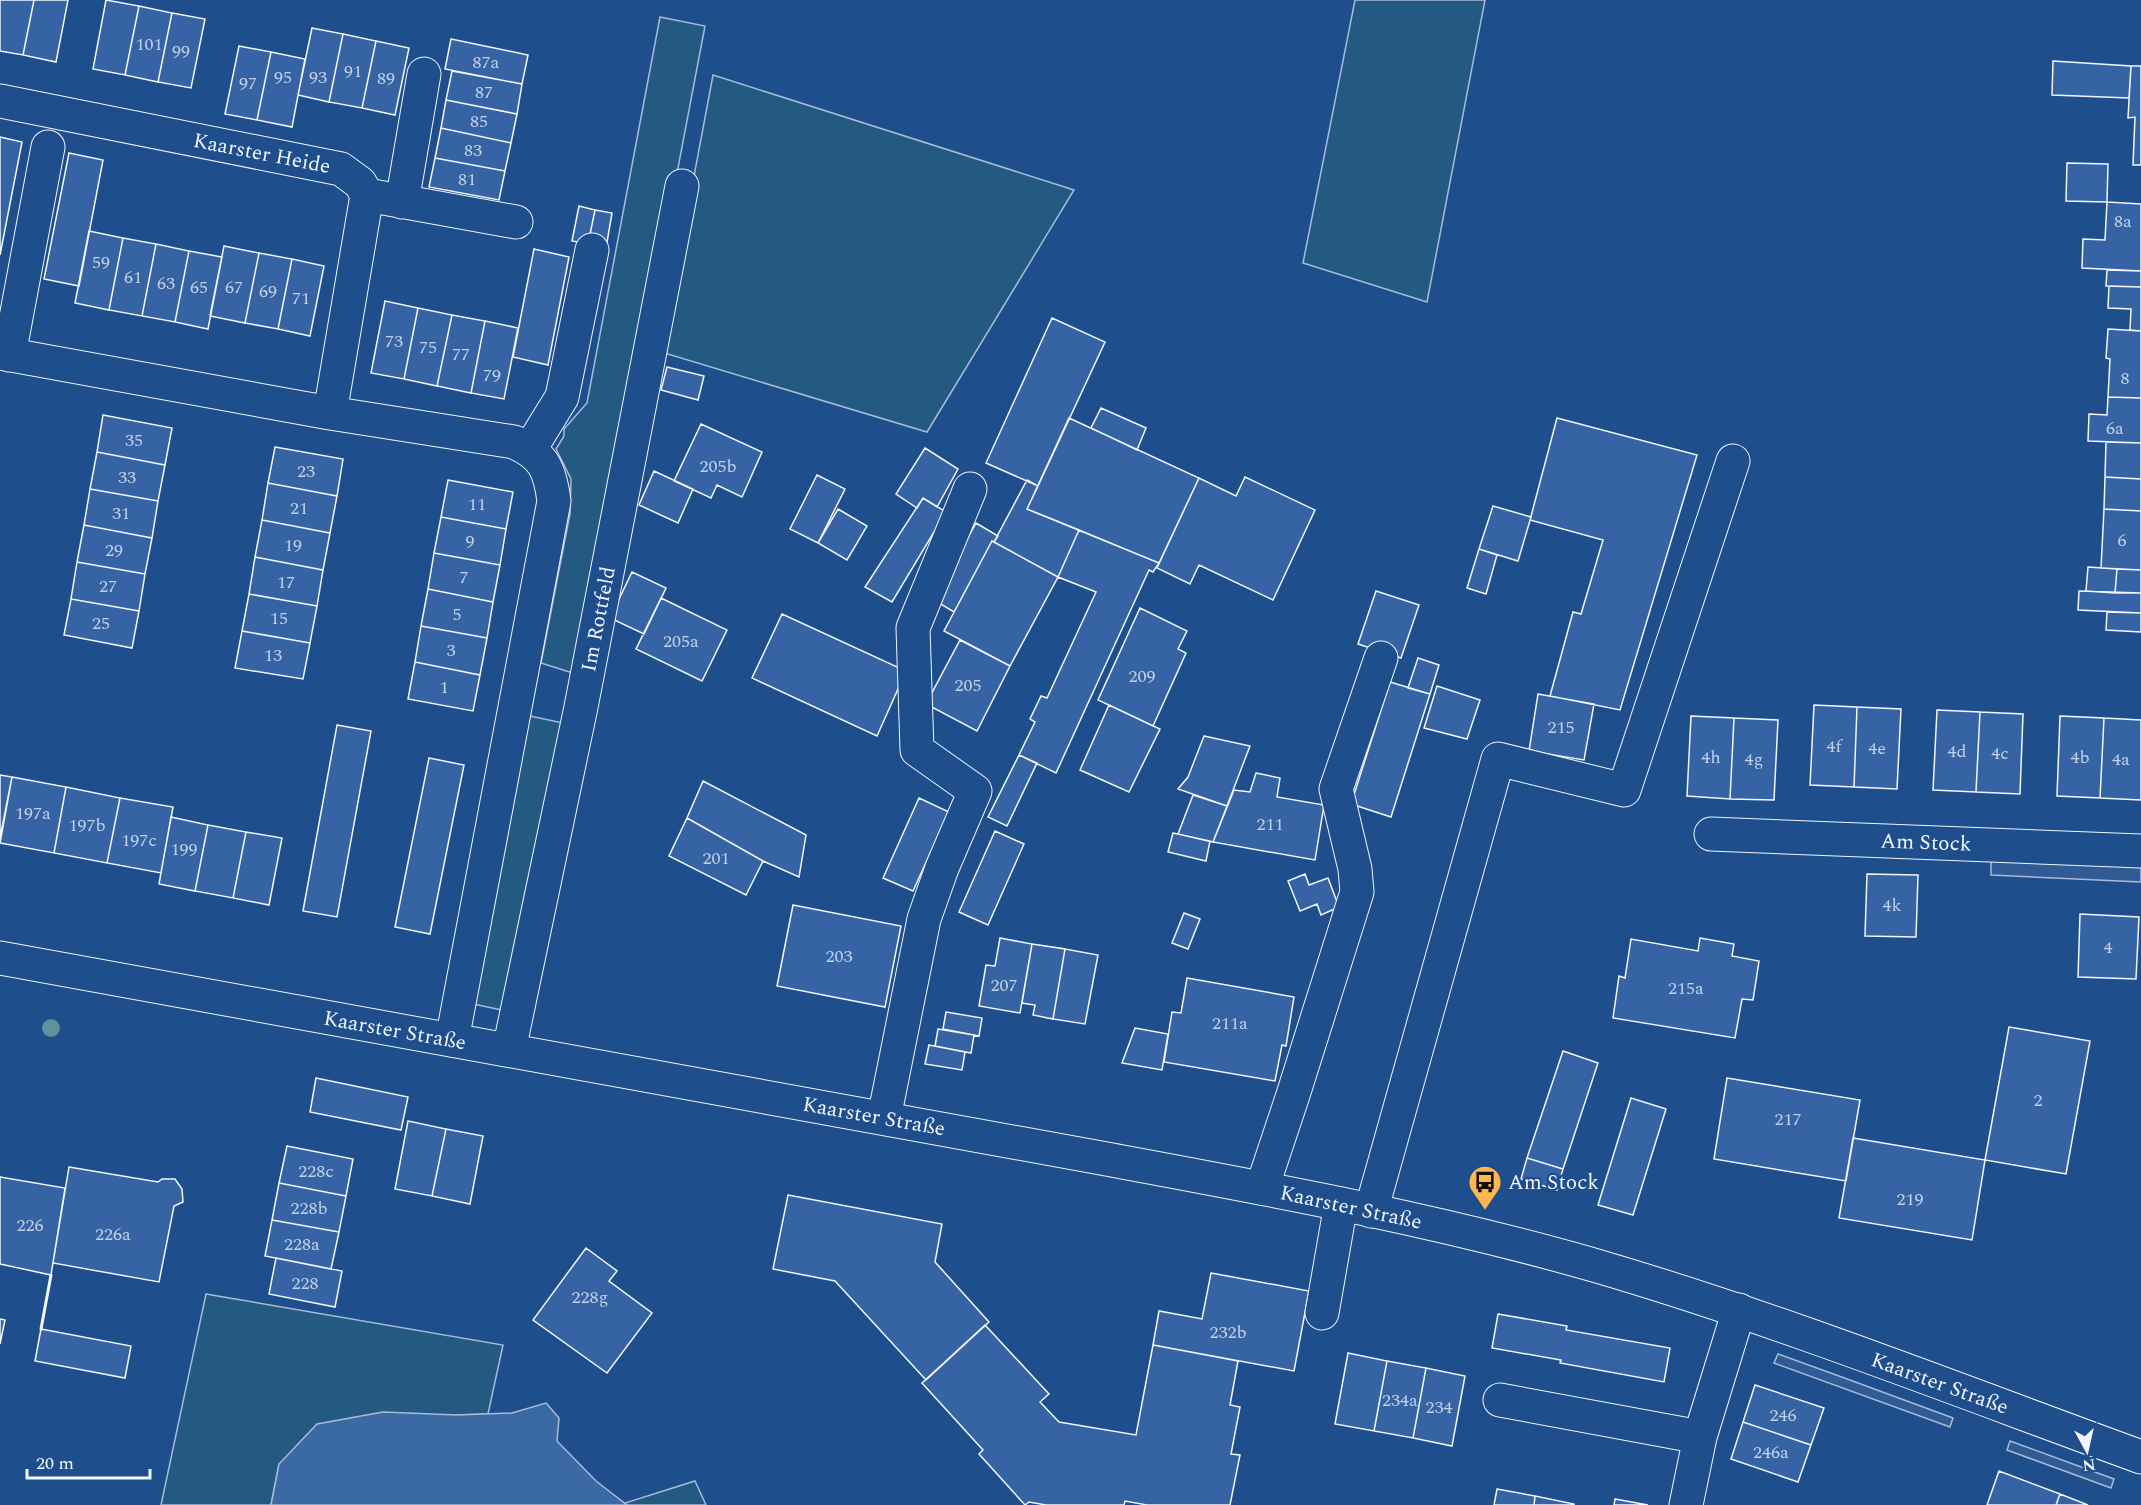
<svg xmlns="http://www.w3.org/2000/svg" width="2141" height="1505" viewBox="0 0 2141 1505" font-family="Spectral,serif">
	<rect width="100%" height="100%" fill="#1f4e8c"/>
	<path fill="#245a82" stroke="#a8bbd7" stroke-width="1.5" d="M1355 0H1485L1427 302 1303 263Z
		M660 17 705 26 625 447 579 675 541 663 570 514 571 479 556 449 564 436V429L587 403Z
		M713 75 1074 190 927 432 661 352Z
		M530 716 568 724 502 1010 473 1004Z
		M206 1294 503 1345 488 1414 457 1415 279 1464 271 1505H161Z
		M695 1481 706 1505H627L625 1503Z"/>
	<path fill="#305b95" stroke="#a8bbd7" stroke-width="1.5" d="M1991 859 2141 866V882L1991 875Z
		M1778 1354 1839 1376 1953 1418 1950 1427 1774 1363Z
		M2010 1441 2114 1479 2111 1488 2007 1450Z"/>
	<path fill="#3b69a3" stroke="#a8bbd7" stroke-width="1.5" d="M546 1403 559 1418 557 1441 596 1481 627 1505H271L279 1464 317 1424 383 1412 457 1415 512 1413Z"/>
	<path fill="#3563a3" stroke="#f2f6ff" stroke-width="1.5" d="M0 0H34L23 55 0 51Z
		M34 0H68L56 62 23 55Z
		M106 0 139 6 125 75 93 69Z
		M139 6 172 13 158 82 125 75Z
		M172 13 205 19 191 88 158 82Z
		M312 28 343 34 329 102 298 95Z
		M343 34 376 41 362 108 329 102Z
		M451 39 528 55 522 84 445 69Z
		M376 41 409 48 395 115 362 108Z
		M239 46 271 52 257 120 225 114Z
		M271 52 305 59 292 127 257 120Z
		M2053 61 2131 66 2129 98 2052 95Z
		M2131 66H2141V165H2133L2135 117 2128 118Z
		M452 71 522 84 517 114 446 100Z
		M446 100 517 114 511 143 441 128Z
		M441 128 511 143 505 171 435 158Z
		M0 137 22 142 0 255Z
		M69 153 103 160 79 286 44 279Z
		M435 158 505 171 499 200 429 187Z
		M2067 163 2108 164 2107 202 2066 201Z
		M2107 202 2141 204V271L2082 268 2083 239 2105 240Z
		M579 206 595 210 588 244 572 241Z
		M595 210 612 213 606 248 588 244Z
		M89 231 123 238 109 310 75 303Z
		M123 238 156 244 142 316 109 310Z
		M156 244 189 251 175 322 142 316Z
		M224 246 259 253 245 323 210 316Z
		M534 249 569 257 548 365 513 357Z
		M189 251 222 257 208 329 175 322Z
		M259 253 292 259 278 329 245 323Z
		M292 259 324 266 310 336 278 329Z
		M2107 270 2141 271V287L2106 286Z
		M2109 286 2141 287V331L2130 330 2131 309 2108 308Z
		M385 301 418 308 404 379 371 373Z
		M418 308 452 315 437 386 404 379Z
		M452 315 485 321 471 393 437 386Z
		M1052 318 1105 342 1038 486 986 463Z
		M485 321 518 328 504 399 471 393Z
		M2108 329 2141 331V398L2108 397 2110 359 2106 358Z
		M667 367 704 376 698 400 661 390Z
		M2108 397 2141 398V443L2088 441 2089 414 2107 415Z
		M1101 408 1146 428 1137 450 1091 428Z
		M103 415 172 428 165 465 97 452Z
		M1069 418 1199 478 1159 563 1027 509Z
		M1557 418 1697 455 1620 710 1550 696 1573 612 1581 614 1603 540 1530 520Z
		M701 424 762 452 742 497 717 485 711 498 674 481Z
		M2106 442 2141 443V479L2105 477Z
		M275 447 343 459 337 496 268 483Z
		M925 448 958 469 937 507 923 498 917 508 896 494Z
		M97 452 165 465 158 501 90 489Z
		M654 471 693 489 678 523 639 505Z
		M817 475 845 489 818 543 790 529Z
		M1245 477 1315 510 1273 600 1199 565 1190 584 1157 568 1199 478 1236 496Z
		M2105 477 2141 479V511L2104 509Z
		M448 480 513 492 506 529 441 517Z
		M1027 480 1038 486 1027 509 1079 530 1058 577 994 542Z
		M268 483 337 496 330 533 262 520Z
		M90 489 158 501 152 538 84 525Z
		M923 498 946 512 892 602 865 587Z
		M1493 506 1531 517 1518 561 1479 549Z
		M838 509 867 526 847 560 818 543Z
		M2104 509 2141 511V570L2101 568Z
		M441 517 506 529 500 565 434 553Z
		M262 520 330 533 323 570 255 557Z
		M976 523 998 536 994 542 992 541 954 612 934 600Z
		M84 525 152 538 145 574 77 562Z
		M1079 530 1159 563 1153 572 1149 570 1056 773 1019 755 1035 722 1030 719 1041 696 1047 698 1096 592 1058 577Z
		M992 541 1058 577 1010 666 944 631Z
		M1479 549 1497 555 1486 594 1467 588Z
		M434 553 500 565 493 602 428 589Z
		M255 557 323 570 317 606 249 594Z
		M77 562 145 574 139 611 71 599Z
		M2088 567 2117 569 2115 593 2086 591Z
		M2117 569 2141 570V593H2115Z
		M632 572 666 588 644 634 610 618Z
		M428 589 493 602 487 638 421 626Z
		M1376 591 1419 605 1401 658 1358 644Z
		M2079 591 2141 593V613L2078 610Z
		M249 594 317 606 310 643 242 631Z
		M661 598 727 630 702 681 636 649Z
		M71 599 139 611 132 648 64 635Z
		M1140 608 1187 631 1178 649 1186 653 1153 726 1098 700Z
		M2107 612 2141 613V632L2106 630Z
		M782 614 906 671 877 736 752 678Z
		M421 626 487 638 480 675 415 662Z
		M242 631 310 643 303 679 235 668Z
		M960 640 1010 666 977 731 926 704Z
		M1418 658 1439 665 1430 694 1408 688Z
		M415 662 480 675 473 711 408 699Z
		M1390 682 1430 694 1391 817 1351 804Z
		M1437 686 1480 700 1467 739 1424 728Z
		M1538 694 1594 704 1584 760 1529 751Z
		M1109 705 1160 729 1129 792 1080 770Z
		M1814 705 1857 707 1854 787 1810 785Z
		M1857 707 1901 709 1897 789 1854 787Z
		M1937 710 1980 712 1976 792 1933 790Z
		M1980 712 2023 714 2020 794 1976 792Z
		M1691 716 1734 718 1730 799 1687 796Z
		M2060 716 2104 718 2100 798 2057 796Z
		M1734 718 1778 720 1774 800 1730 799Z
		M2104 718 2141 720V800L2100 798Z
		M337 725 371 731 337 917 303 911Z
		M1204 736 1250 746 1227 806 1178 789 1188 777Z
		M1019 755 1037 763 1007 826 988 817Z
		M429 758 464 765 430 934 395 927Z
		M1256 773 1280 778 1277 797 1324 805 1315 860 1213 842 1234 790 1250 792Z
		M0 775 12 777 0 838Z
		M12 777 66 787 54 853 0 843Z
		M703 781 806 835 799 877 763 861 687 818Z
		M66 787 120 798 107 863 54 853Z
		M1193 795 1227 806 1213 842 1178 834Z
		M120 798 173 807 161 873 107 863Z
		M919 798 949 812 913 891 883 878Z
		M171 817 208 825 195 891 159 884Z
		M687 818 763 861 746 895 669 856Z
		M208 825 246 832 233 898 195 891Z
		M995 831 1024 844 988 925 959 912Z
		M246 832 282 838 269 905 233 898Z
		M1173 833 1210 841 1206 861 1168 852Z
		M1305 874 1309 885 1328 878 1339 907 1321 915 1317 904 1300 911 1288 881Z
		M1867 874 1918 875 1916 937 1865 936Z
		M793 905 901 926 885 1007 777 986Z
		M1184 913 1200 919 1188 949 1172 943Z
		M2080 914 2139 917 2136 979 2078 977Z
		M1000 938 1032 944 1020 1013 979 1006 986 965 995 966Z
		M1700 938 1734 944 1732 956 1759 961 1753 1000 1742 999 1735 1038 1613 1018 1619 976 1625 978 1631 939 1698 951Z
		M1032 944 1065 949 1053 1019 1033 1015 1035 1005 1022 1003Z
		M1065 949 1098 955 1085 1024 1053 1019Z
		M1187 978 1294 997 1286 1046 1282 1045 1275 1081 1164 1062 1172 1012 1181 1013Z
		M946 1012 982 1018 979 1036 943 1029Z
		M2009 1027 2090 1041 2066 1174 1985 1160Z
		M1135 1028 1168 1034 1162 1070 1122 1063Z
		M938 1029 974 1035 971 1053 935 1046Z
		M929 1045 965 1052 962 1070 925 1064Z
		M1563 1051 1598 1063 1563 1169 1527 1158Z
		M316 1078 408 1097 401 1130 310 1112Z
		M1727 1078 1860 1100 1846 1181 1714 1159Z
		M1631 1098 1666 1109 1633 1215 1598 1205Z
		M408 1121 446 1129 432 1196 395 1189Z
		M446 1129 483 1136 470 1204 432 1196Z
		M1853 1138 1985 1160 1972 1240 1839 1218Z
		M287 1146 353 1159 346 1196 279 1183Z
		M1527 1158 1563 1169 1557 1190 1521 1179Z
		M69 1167 158 1182 162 1179H175L182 1189 183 1202 174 1206 159 1282 53 1263Z
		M0 1177 65 1188 51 1275 0 1264Z
		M279 1183 346 1196 339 1232 272 1220Z
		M788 1195 942 1224 935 1262 989 1322 926 1380 835 1281 773 1269Z
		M272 1220 339 1232 331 1269 265 1256Z
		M586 1248 617 1271 609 1281 652 1313 607 1373 533 1320Z
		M276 1258 342 1271 335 1307 269 1294Z
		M1211 1273 1309 1291 1294 1371 1153 1345 1159 1311 1202 1319Z
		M1498 1314 1567 1326 1566 1330 1670 1348 1664 1382 1560 1363 1561 1360 1492 1348Z
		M0 1319 5 1320 0 1344Z
		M985 1325 1049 1394 1040 1402 1059 1422 1136 1435 1153 1345 1238 1361 1230 1405 1240 1407 1231 1454 1240 1455 1230 1505H1147L1125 1501 1124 1505H1046L1029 1502 1025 1505 979 1454 983 1450 922 1383Z
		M41 1329 131 1346 125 1378 35 1361Z
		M1348 1353 1387 1361 1374 1431 1335 1424Z
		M1387 1361 1426 1368 1413 1438 1374 1431Z
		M1426 1368 1465 1376 1452 1446 1413 1438Z
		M1755 1385 1824 1408 1811 1445 1743 1422Z
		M1743 1422 1811 1445 1798 1482 1731 1459Z
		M1999 1471 2060 1494 2056 1505H1987Z
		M1497 1489 1535 1496 1534 1505H1494Z
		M2060 1494 2088 1505H2056Z
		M1535 1496 1574 1504V1505H1534Z
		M1615 1499 1648 1505H1614Z"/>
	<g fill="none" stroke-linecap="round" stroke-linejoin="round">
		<g stroke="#f2f6ff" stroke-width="35">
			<path id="minor" d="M0 101 341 169 360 183 367 195 330 413
				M367 195 516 222
				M402 202 424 74
				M0 353 330 413 514 442C544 455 550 470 554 501L452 1040
				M9 355 48 147
				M530 449 562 397 592 250
				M1711 834 2141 851
				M509 1050 581 707 682 186
				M884 1118 924 919 942 868 975 791 917 750 913 628 970 489
				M1262 1188 1293 1095 1357 892 1355 869 1336 789 1381 658
				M1371 1211 1498 759 1624 790 1733 461
				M1322 1313 1341 1204
				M1500 1400 1700 1437
				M1686 1505 1700 1437 1739 1310"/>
		</g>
		<g stroke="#f2f6ff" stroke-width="35">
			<path id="major" d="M0 958 1112 1160C1274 1190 1438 1220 1597 1266 1781 1320 1960 1391 2141 1457"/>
		</g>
		<use href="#minor" stroke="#1f4e8c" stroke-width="33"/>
		<use href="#major" stroke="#1f4e8c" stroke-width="33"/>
		<path stroke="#f2f6ff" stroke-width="3" d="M41 1329 51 1275"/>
	</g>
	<circle fill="#61919a" cx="51" cy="1028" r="9"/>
	<defs>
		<g id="bus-pin" transform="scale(1.725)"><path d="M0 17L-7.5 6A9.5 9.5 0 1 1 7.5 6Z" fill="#ffb74d" stroke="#1f4e8c"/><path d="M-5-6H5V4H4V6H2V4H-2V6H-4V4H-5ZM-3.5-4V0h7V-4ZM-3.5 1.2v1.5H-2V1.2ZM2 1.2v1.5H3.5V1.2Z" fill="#111"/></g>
	</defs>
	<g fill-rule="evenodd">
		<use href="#bus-pin" x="1485" y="1182"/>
	</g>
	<g text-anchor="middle" stroke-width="4.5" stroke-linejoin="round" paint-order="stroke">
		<g font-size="18" fill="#c3d1e8">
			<text x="149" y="50">101</text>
			<text x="181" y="57">99</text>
			<text x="486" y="68">87a</text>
			<text x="353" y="77">91</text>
			<text x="283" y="83">95</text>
			<text x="318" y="83">93</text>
			<text x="386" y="84">89</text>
			<text x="248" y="89">97</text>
			<text x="484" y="98">87</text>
			<text x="479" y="127">85</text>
			<text x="473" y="156">83</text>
			<text x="467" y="185">81</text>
			<text x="2123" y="227">8a</text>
			<text x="101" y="268">59</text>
			<text x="133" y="283">61</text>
			<text x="166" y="289">63</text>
			<text x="199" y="293">65</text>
			<text x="234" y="293">67</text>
			<text x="268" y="297">69</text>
			<text x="301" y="304">71</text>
			<text x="394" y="347">73</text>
			<text x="428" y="353">75</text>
			<text x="461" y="360">77</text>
			<text x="492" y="381">79</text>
			<text x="2125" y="384">8</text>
			<text x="2115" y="434">6a</text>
			<text x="134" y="446">35</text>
			<text x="718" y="472">205b</text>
			<text x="306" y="477">23</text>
			<text x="127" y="483">33</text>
			<text x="477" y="510">11</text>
			<text x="299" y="514">21</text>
			<text x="121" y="519">31</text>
			<text x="2122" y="546">6</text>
			<text x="470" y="547">9</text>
			<text x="293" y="551">19</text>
			<text x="114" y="556">29</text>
			<text x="464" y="583">7</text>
			<text x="286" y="588">17</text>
			<text x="108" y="592">27</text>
			<text x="457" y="620">5</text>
			<text x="279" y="624">15</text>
			<text x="101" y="629">25</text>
			<text x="681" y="647">205a</text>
			<text x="451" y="656">3</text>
			<text x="273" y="661">13</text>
			<text x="1142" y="682">209</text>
			<text x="968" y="691">205</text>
			<text x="444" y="693">1</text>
			<text x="1561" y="733">215</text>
			<text x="1834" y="752">4f</text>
			<text x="1877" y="754">4e</text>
			<text x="1957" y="757">4d</text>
			<text x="2000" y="759">4c</text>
			<text x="1711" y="763">4h</text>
			<text x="2080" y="763">4b</text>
			<text x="1754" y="765">4g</text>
			<text x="2121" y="765">4a</text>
			<text x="33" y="819">197a</text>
			<text x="1270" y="830">211</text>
			<text x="87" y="831">197b</text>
			<text x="139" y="846">197c</text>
			<text x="184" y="855">199</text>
			<text x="716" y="864">201</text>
			<text x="1892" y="911">4k</text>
			<text x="2108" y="953">4</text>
			<text x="839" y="962">203</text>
			<text x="1004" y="991">207</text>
			<text x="1686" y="994">215a</text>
			<text x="1230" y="1029">211a</text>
			<text x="2038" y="1106">2</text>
			<text x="1788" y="1125">217</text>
			<text x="316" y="1177">228c</text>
			<text x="1910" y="1205">219</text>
			<text x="309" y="1214">228b</text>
			<text x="30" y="1231">226</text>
			<text x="113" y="1240">226a</text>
			<text x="302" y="1250">228a</text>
			<text x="305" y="1289">228</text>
			<text x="590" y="1303">228g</text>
			<text x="1228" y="1338">232b</text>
			<text x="1400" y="1406">234a</text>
			<text x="1439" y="1413">234</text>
			<text x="1783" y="1421">246</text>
			<text x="1771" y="1458">246a</text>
		</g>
		<g font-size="21" fill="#f2f6ff" stroke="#1f4e8c">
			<text transform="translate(262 153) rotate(11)" y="7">Kaarster Heide</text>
			<text transform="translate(598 619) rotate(-79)" y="7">Im Rottfeld</text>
			<text transform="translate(1926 842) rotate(2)" y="7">Am Stock</text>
			<text transform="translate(395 1030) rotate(10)" y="7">Kaarster Straße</text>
			<text transform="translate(874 1116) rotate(10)" y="7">Kaarster Straße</text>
			<text transform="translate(1351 1207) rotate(12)" y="7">Kaarster Straße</text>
			<text transform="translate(1940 1383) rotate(20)" y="7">Kaarster Straße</text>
		</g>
		<g font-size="21" fill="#f2f6ff" stroke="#1f4e8c" text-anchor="start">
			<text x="1508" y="1189">Am Stock</text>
		</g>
	</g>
	<g transform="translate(2087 1451) rotate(172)" stroke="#1f4e8c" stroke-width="4.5" paint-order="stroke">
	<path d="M0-4.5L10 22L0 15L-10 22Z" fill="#f2f6ff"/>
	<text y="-9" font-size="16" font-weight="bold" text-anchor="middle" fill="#f2f6ff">N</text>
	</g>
	<path d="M27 1469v9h123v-9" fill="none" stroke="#f2f6ff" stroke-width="3"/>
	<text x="36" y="1469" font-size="18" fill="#f2f6ff" stroke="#1f4e8c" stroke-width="4.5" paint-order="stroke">20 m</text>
</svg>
